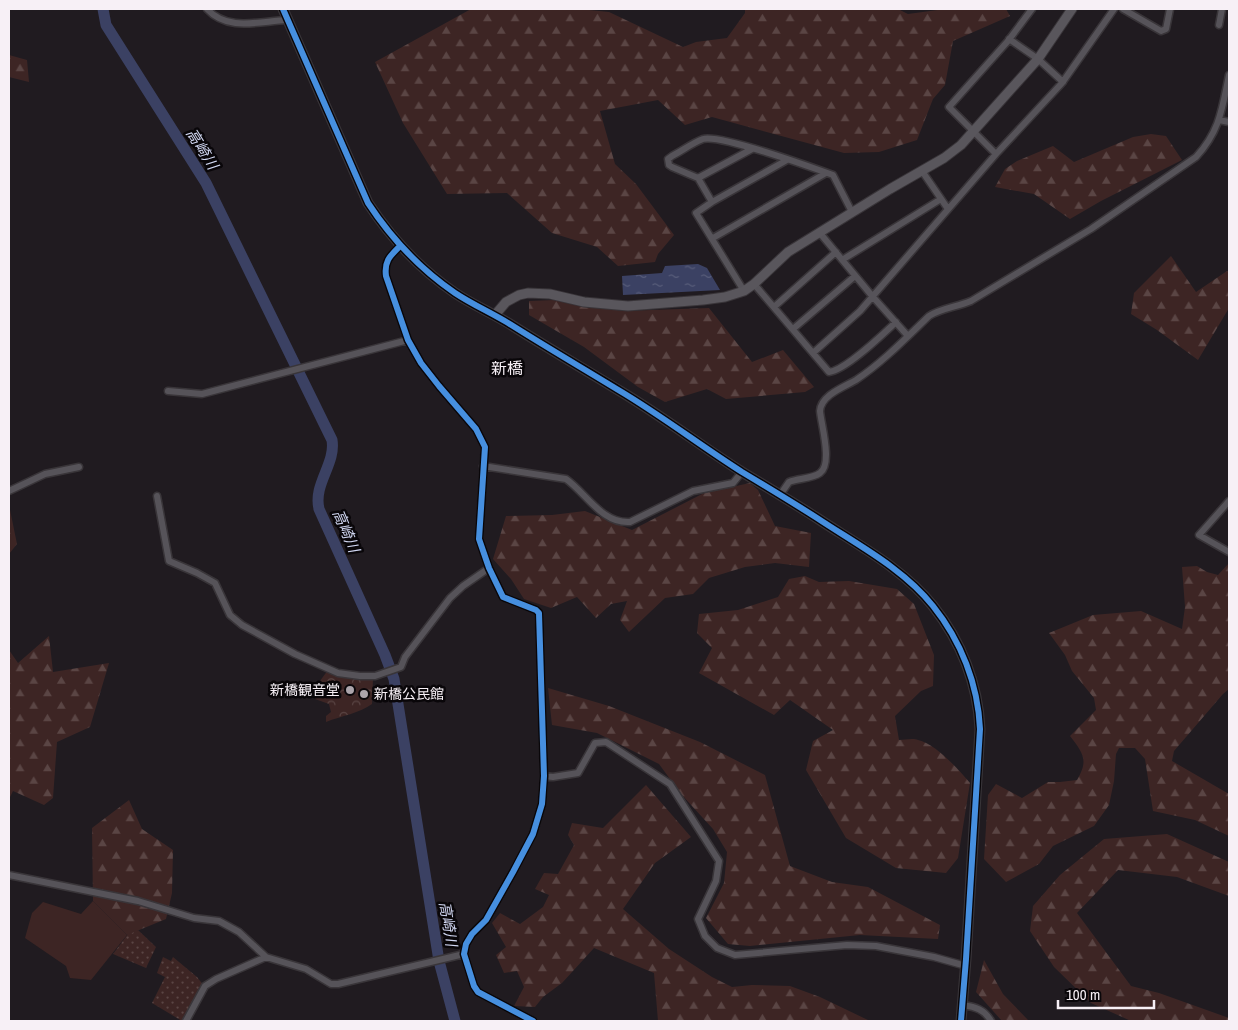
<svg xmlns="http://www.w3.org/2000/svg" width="1238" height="1030" viewBox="0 0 1238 1030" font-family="'Archivo Narrow','Noto Sans JP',sans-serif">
	<defs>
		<pattern id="grass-dots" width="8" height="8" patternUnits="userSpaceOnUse" patternTransform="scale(1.25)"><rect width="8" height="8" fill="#3d2524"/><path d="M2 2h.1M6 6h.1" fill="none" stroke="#5a4544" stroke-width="1.8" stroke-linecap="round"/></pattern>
		<pattern id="forest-firs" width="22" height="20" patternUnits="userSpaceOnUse" patternTransform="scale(1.25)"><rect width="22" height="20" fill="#3d2524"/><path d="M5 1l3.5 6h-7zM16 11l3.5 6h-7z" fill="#5a4544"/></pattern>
		<pattern id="park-crowns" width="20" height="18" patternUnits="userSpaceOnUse" patternTransform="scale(1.25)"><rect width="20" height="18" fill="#3d2524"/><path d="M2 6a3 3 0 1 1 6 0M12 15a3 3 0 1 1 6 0" fill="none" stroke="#5a4544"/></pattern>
		<pattern id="water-ripples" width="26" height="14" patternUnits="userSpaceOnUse" patternTransform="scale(1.25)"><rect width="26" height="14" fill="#3b4163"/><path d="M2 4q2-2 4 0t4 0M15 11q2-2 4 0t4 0" fill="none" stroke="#585d7a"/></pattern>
	</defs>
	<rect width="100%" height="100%" fill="#201b20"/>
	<path fill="url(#grass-dots)" d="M138 930 156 947 146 968 113 954 128 934Z
		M163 957 171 961 173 957 197 977 204 986 185 1021H182L152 1003 165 977 157 973Z"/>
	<path fill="url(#forest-firs)" d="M471 9H579L609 12 683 47 696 42 727 38 745 13V9H898L908 14 945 9H1006L1010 16 953 41 945 85 933 99 917 140 879 152 844 153 712 117 685 125 658 100 600 111 615 164 636 184 674 235 658 254 655 262 618 266 597 247 552 233 507 193 447 194 403 123 375 62Z
		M9 55 27 60 29 82 9 77Z
		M1151 134 1166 136 1182 160 1101 201 1070 219 1034 194 995 187 1005 169 1017 161 1053 146 1074 162 1133 137Z
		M1171 256 1196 292 1227 271 1229 272V308L1198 360 1157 330 1131 314 1134 293Z
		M554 300 623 311 709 308 752 362 783 350 814 387 805 392 726 399 707 389 665 402 638 387 584 347 529 315V301Z
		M750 483 758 490 775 526 811 533 809 567 775 563 745 567 709 578 693 594 665 598 629 632 620 620 627 601 611 604 596 618 577 597 551 608 524 599 511 579 493 559 506 516 552 515 585 511 632 530 704 493Z
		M9 505 17 544 9 554Z
		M1229 563V689L1223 694 1174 751 1172 761 1229 794V836L1195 820 1153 811 1145 759 1135 748H1119L1116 754 1114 781 1109 805 1094 826 1053 846 1039 864 1006 882 984 859 988 795 996 784 1022 798 1048 782H1060L1077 780C1089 760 1083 753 1070 736L1096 710 1094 698 1072 671 1065 655 1049 633 1093 615 1141 611 1182 629 1185 607 1182 567 1197 566 1207 572 1218 575Z
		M805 576 819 582 849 581 897 589 914 604 934 655 933 686 921 691 895 716 899 740C905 740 913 738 918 740 936 744 958 769 970 783L958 858 946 873 896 868 846 838 806 770 813 741 833 730 790 700 774 715 699 673 712 648 697 633 699 614 738 610 778 597 789 579Z
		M49 636 53 672 109 663 90 727 57 742 53 798 44 805 13 791 9 799V650L18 663Z
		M548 688 609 706 700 742 765 775 790 866 832 882 868 887 940 925 938 939 860 935 750 946 728 944 706 918 724 883 727 852 713 829 681 794 659 764 597 733 552 725Z
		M646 785 691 837 655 863 623 909 669 949 712 977 732 987 752 985 790 986 820 997 870 1021H658L654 973 594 948 562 983 543 997 535 1007 514 1006 524 987 517 971 504 973 496 955 506 947 492 923 500 913 520 924 543 907 549 895 535 889 544 873 558 874 574 845 568 835 572 823 603 828Z
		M129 800 142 829 173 850 172 893 166 919 127 935 93 901 92 828Z
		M1167 834 1229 862V896L1177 877 1118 870 1077 913 1131 986 1159 993 1229 1018V1021H1131L1091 1003 1054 967 1030 931 1033 906 1060 875 1104 839Z
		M984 960 1003 994 1028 1020 1031 1021H1002L976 992Z"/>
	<path fill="url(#park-crowns)" d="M328 670 373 678 372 704C360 713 341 716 326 722V716L331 712 329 704 315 699 317 685Z"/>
	<path fill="#3d2524" d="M93 901 127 935 91 980 70 978 66 966 25 938 32 913 43 902 81 914Z"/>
	<path fill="url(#water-ripples)" d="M698 264 707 268 720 290 623 295 622 276 662 273 665 266Z"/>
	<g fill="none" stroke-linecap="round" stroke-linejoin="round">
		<path stroke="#3b4163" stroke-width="11" d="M103 9 106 25 206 183 332 440C336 464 313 484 319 509L385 655 394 679 439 961 455 1021"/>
		<g stroke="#393539" stroke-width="9">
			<path id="street" d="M207 9C228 32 260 21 287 20
				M1123 9 1161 31 1166 29 1170 9
				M1219 25 1222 9
				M1009 39 1038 59 1063 82
				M1219 120 1229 122
				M996 154 949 107 1008 41 1032 9
				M922 171 948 209
				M698 178 752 149
				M712 202 787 160
				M819 232 873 297 908 336
				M713 238 826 173
				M400 246C390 256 384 261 386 276L408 340 421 363 439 386 476 429 485 447 479 539 489 568 503 597 536 610 539 613 544 776 542 804 533 834 513 872 486 920 472 934 466 944 464 954 474 986 478 992 533 1021
				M842 260 941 199
				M754 284 829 372C846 370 882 335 896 322
				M744 291 696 213 712 202 698 178 672 167 669 165 668 159 672 156C682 151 692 143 703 139 719 134 811 167 833 175L852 212
				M774 307 836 252
				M793 329 855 276
				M813 353 860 311 996 154 1062 83 1114 9
				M168 391 202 394 408 340
				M483 466 566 479C586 493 602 524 630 522L693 491 733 483 742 472
				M9 491 45 474 79 467
				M780 495 789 482C799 478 812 479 820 473 833 464 821 424 820 411 821 395 844 387 856 380 883 362 906 338 929 316 942 308 957 307 971 301L1091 229 1196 157C1220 131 1222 109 1229 75
				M157 496 169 561 197 573 215 583 230 615 242 625 295 654 338 673 360 676H375L401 667 405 657 450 598 463 586 489 568
				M1229 501 1199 535 1229 552
				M544 776 553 777 578 773 595 743 606 742 670 784 719 861 716 881 698 919 705 936 717 948 735 955 847 945 876 946 934 957 966 966
				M9 875 138 901 194 918 219 921 239 932 266 957 306 969 331 984H338L464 954
				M963 1005C975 1007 984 1009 991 1021
				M186 1021 205 986 216 979 266 957"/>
		</g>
		<g stroke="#393539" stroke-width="11">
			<path id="secondary" d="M283 9 368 203C391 238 420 269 455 293 473 305 494 314 513 326 548 348 584 369 620 391 662 416 701 446 742 472 767 487 792 502 817 518 856 544 903 568 933 606 961 641 978 684 980 729L966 959 961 1021
				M495 315 506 302 519 295 528 293 550 294 584 302 628 306 703 300 725 297 744 291 754 284 788 252 890 189 944 158 961 145 1038 59 1072 9"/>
		</g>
		<use href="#street" stroke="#565359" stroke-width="6"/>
		<use href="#secondary" stroke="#59565c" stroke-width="9"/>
		<g stroke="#090609" stroke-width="9">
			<path id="cycleway" d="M283 9 368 203C391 238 420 269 455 293 473 305 494 314 513 326 548 348 584 369 620 391 662 416 701 446 742 472 767 487 792 502 817 518 856 544 903 568 933 606 961 641 978 684 980 729L966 959 961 1021
				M400 246C390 256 384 261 386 276L408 340 421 363 439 386 476 429 485 447 479 539 489 568 503 597 536 610 539 613 544 776 542 804 533 834 513 872 486 920 472 934 466 944 464 954 474 986 478 992 533 1021"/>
		</g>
		<use href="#cycleway" stroke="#468fdf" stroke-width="6"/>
	</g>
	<g fill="#aca5ab" stroke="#090609" stroke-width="2">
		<circle cx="350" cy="690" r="5"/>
		<circle cx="364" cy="694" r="5"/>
	</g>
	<g text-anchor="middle" stroke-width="5" stroke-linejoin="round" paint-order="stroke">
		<g font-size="14" fill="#f7f0f6" stroke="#090609" text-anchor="end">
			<text x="340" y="695">新橋観音堂</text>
			<text x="374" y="699" text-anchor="start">新橋公民館</text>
		</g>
		<g font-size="15" font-style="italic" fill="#d2d8f3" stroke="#090609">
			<text transform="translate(202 149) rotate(58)" y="5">高崎川</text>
			<text transform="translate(346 531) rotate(67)" y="5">高崎川</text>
			<text transform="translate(448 924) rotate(81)" y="5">高崎川</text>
		</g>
		<g font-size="16" fill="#f7f0f6" stroke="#090609">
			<text x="507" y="374">新橋</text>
		</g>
	</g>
	<rect width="1238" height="1030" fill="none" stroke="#f7f0f6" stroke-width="20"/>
	<path d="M1058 1000v8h96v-8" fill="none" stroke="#f7f0f6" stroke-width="2.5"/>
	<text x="1066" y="1000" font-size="15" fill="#f7f0f6" stroke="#090609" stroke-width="4" paint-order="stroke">100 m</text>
</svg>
